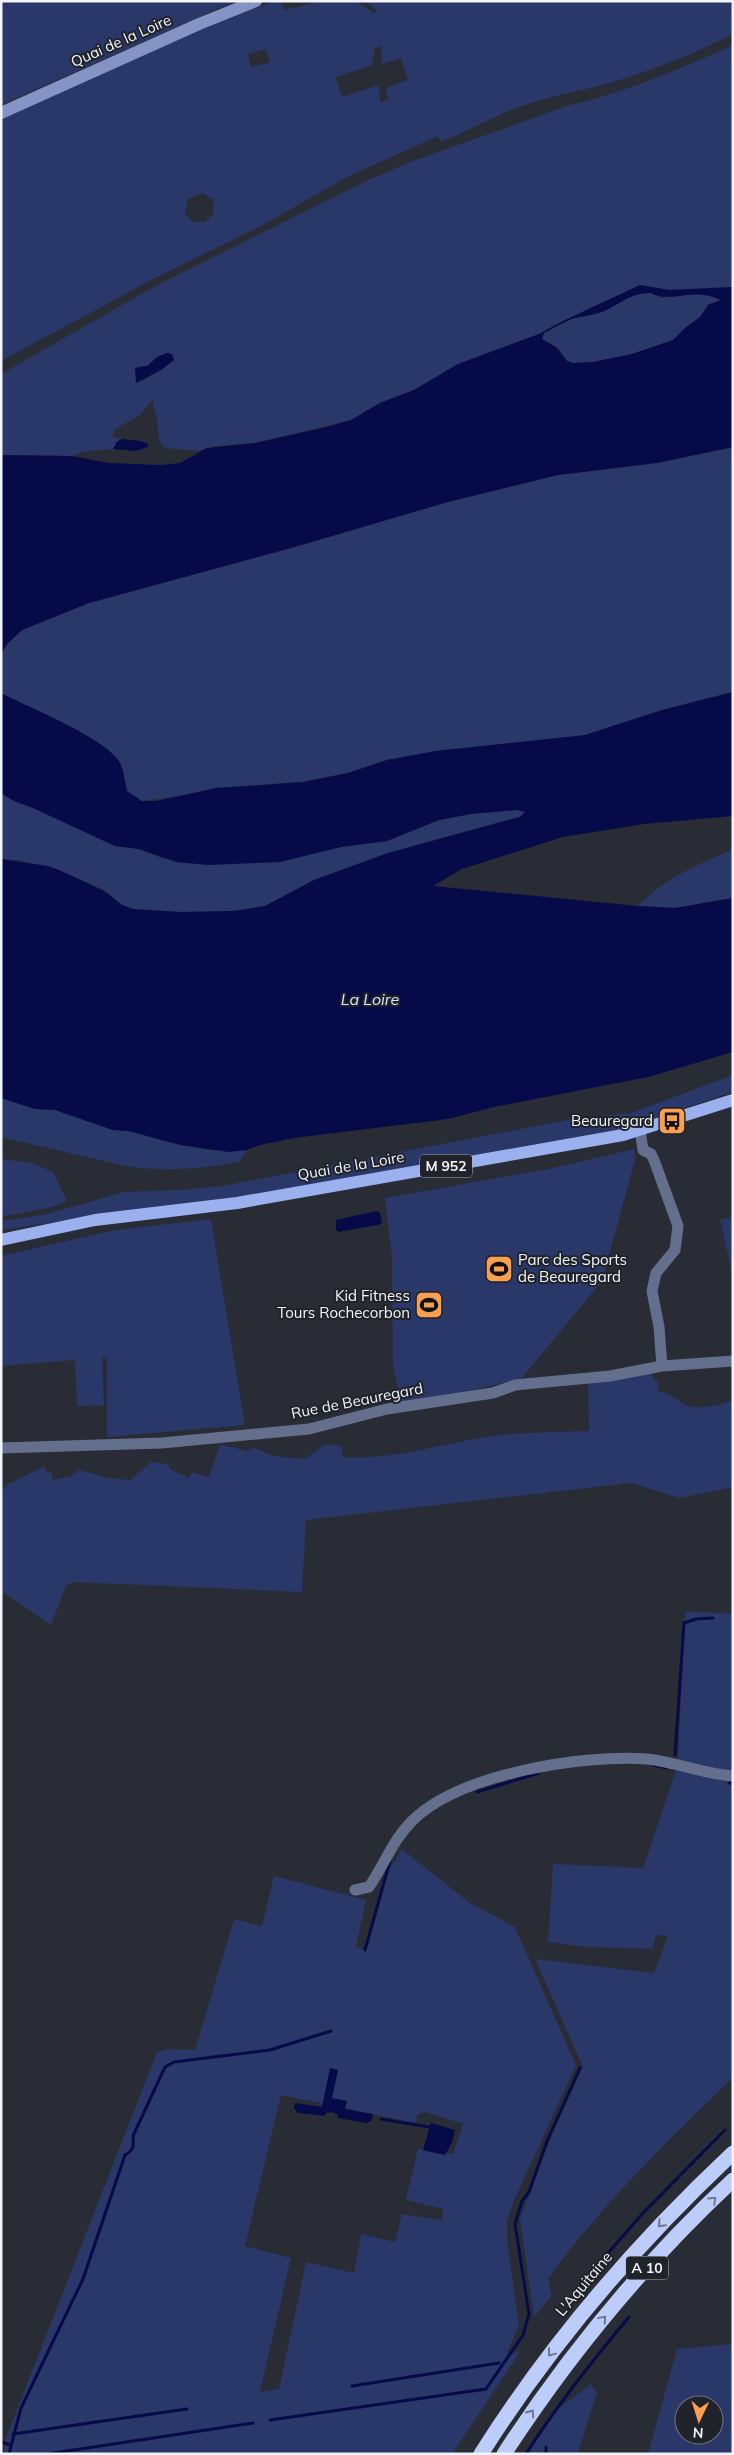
<svg xmlns="http://www.w3.org/2000/svg" width="734" height="2455" viewBox="0 0 734 2455" font-family="Mulish,sans-serif">
	<rect width="100%" height="100%" fill="#292c34"/>
	<path fill="#293769" fill-rule="evenodd" d="M1 1H235L1 105Z
		M277 1H285L282 3 284 10 321 1H356L374 13 378 11 364 1H733V34C696 53 656 69 616 81 588 90 559 94 531 103 498 113 471 130 441 142L438 136 347 177 263 225 157 277 1 361V119C92 78 182 30 277 1ZM381 46 382 64 401 58 408 80 386 88 388 100 380 102 379 85 342 97 336 77 372 65 375 48ZM266 49 270 62 251 67 248 54ZM203 193 213 200 214 213 205 222H193L185 214 188 199Z
		M733 45V287L669 290 640 285 563 321 539 334 458 364 414 390 380 403 351 420 255 443 216 446 198 451 165 448C156 438 159 432 157 420 156 412 153 407 153 399L140 415 115 429 113 437 122 439 116 442 113 449 82 452 72 456 1 455V374L157 285 366 181 413 161 570 105C621 94 685 67 733 45ZM167 353 172 354 174 360 143 381 137 367 147 366Z
		M651 293 662 298 700 293 721 300 708 305 700 317 685 328 673 340 633 354 593 362 573 363 567 361 560 350 542 339 544 333 574 318 600 312 623 299 638 294Z
		M733 447V692L662 710 585 735 387 760 348 773 303 782 269 784 142 801 127 792 120 763 84 735 1 693V654L8 643 22 630 89 603 291 548 448 502 558 475 657 463Z
		M1 793 14 801 33 808 115 846 139 849 161 858 267 863 341 847 387 841 439 820 471 814 517 810 526 812 520 817 508 820 388 853 314 880 265 906 234 911 181 912 133 909 122 905 104 890 59 870 17 860 1 859Z
		M733 849V898L675 908 638 906C669 875 694 867 733 849Z
		M733 1075V1092L622 1129 221 1200 148 1208 1 1230V1221L47 1214 124 1192 179 1190 222 1186 573 1119 631 1113Z
		M1 1098 35 1109 55 1110 113 1130 128 1131 207 1150H247L239 1162C201 1169 163 1172 125 1166L1 1137Z
		M634 1149 635 1160 602 1281 521 1379 402 1406 393 1367 392 1258 385 1198 548 1169Z
		M1 1159 32 1163 53 1172 67 1201 52 1207 1 1217Z
		M733 1216V1277L720 1220Z
		M211 1219 245 1425 107 1437V1357L102 1358 104 1405 77 1406 75 1360 1 1366V1256L115 1230Z
		M655 1367 652 1376 659 1384 657 1391C671 1391 679 1405 693 1407 705 1409 720 1404 733 1401V1487L680 1498 631 1483 306 1520 302 1592 73 1582 66 1586 51 1625 4 1593 1 1596V1490L8 1484 45 1466V1471L52 1473 53 1480 71 1476 79 1470 109 1478 130 1480 151 1462 168 1464 170 1469 189 1478 192 1472 209 1477 220 1445 232 1447 248 1452 249 1449 255 1448 273 1456 305 1459 326 1444 342 1446V1457C396 1461 447 1441 501 1435 530 1432 560 1432 589 1431L588 1377Z
		M685 1611 733 1614V1771H717L678 1759Z
		M678 1765 733 1779V2077C668 2141 601 2205 548 2279L552 2296 534 2317 520 2219 552 2135 583 2067 535 1959 654 1973 668 1936 656 1935 652 1949 587 1947 548 1942 553 1864 643 1868Z
		M402 1849 470 1903 515 1927 576 2065 512 2205 507 2222V2240L519 2325 507 2353 520 2352 452 2454H4L6 2438 157 2052 168 2049 195 2050 234 1919 262 1926 274 1876 366 1900 356 1947 365 1950 386 1875ZM281 2095 416 2123 417 2115 425 2112 463 2124 453 2154 418 2148 406 2200 443 2209 442 2220 402 2214 395 2242 361 2234 354 2273 306 2262 279 2389 260 2392 291 2258 245 2246Z
		M733 2344V2454H648L677 2349ZM684 2405H714V2435H684Z
		M591 2384 597 2393 579 2450V2454H526L551 2414Z"/>
	<path fill="#070a48" fill-rule="evenodd" d="M640 285 669 290 733 287V447L657 463 558 475 448 502 291 548 89 603 22 630 8 643 1 654V455L72 456 108 463 162 465 180 463 207 448 255 443 327 427 351 420 380 403 414 390 458 364 539 334 563 321ZM651 293C670 304 693 286 721 300L708 305 700 317 685 328 673 340 632 354 593 362 573 363 567 361 556 347 542 339 544 333C554 328 564 321 575 318 584 316 593 315 602 312 619 305 631 292 651 293Z
		M167 353 172 354 174 360 161 370 136 383 135 368 147 366 157 357Z
		M122 439 140 441 148 444V447L135 451 113 449 117 442Z
		M733 692V816L644 824 563 837 462 869 433 886 638 906 675 908 733 898V1052L648 1077 494 1107 448 1119 294 1138 260 1145 247 1150 229 1152 180 1145 128 1131 113 1130 55 1110 35 1109 1 1098V859L48 866 59 870 104 891 122 905 133 909 181 912 234 911 265 906 314 880 388 853 508 820 520 817 525 812 517 810 471 814 439 820 387 841 341 847 280 862 208 865 176 862 139 849 115 846 33 808 14 801 1 793V693C30 708 103 737 119 761 124 770 125 782 127 791L142 801H156L216 788 303 782 348 773 387 760 435 751 585 735 662 710Z
		M377 1211 380 1213 382 1223 378 1225 339 1232 336 1230V1220Z
		M330 2068 338 2070 332 2098 347 2101 345 2109 373 2114 372 2120 367 2123 338 2118 337 2114 332 2112 326 2113 325 2116 298 2113 294 2108 295 2103 322 2107Z
		M431 2123 455 2130 452 2143 445 2155 423 2150Z"/>
	<g fill="none" stroke-linecap="round" stroke-linejoin="round">
		<path stroke="#070a48" stroke-width="3" d="M675 1755 684 1623 696 1619 713 1618
			M653 1765 667 1768
			M729 1783H733
			M477 1792 539 1773
			M365 1950 390 1861
			M381 2119 429 2127
			M582 2283 643 2213 725 2130
			M352 2386 499 2363
			M270 2420 486 2389 523 2335 529 2314 515 2224 522 2201 529 2192 547 2141 580 2068
			M13 2434 187 2409
			M1 2442 11 2445
			M546 2447V2454
			M9 2454 21 2408 83 2279 125 2155C134 2150 134 2146 133 2136L165 2067 174 2062 270 2050 331 2031
			M47 2454 253 2423
			M526 2454C557 2405 592 2361 629 2317"/>
		<path stroke="#646f8d" stroke-width="11" d="M640 1130 643 1150 651 1154 654 1160 678 1226 675 1250 656 1273 652 1291 659 1327 662 1366
			M1 1448 162 1443 309 1429 387 1409 493 1393 515 1385 610 1376 662 1366 733 1361
			M355 1890 369 1887C384 1865 393 1840 412 1821 459 1774 583 1754 647 1759 676 1762 703 1774 733 1776"/>
		<path stroke="#8394c5" stroke-width="12" d="M1 113 199 24 256 1"/>
		<path stroke="#9bb1ef" stroke-width="12" d="M1 1240 95 1220 237 1203 623 1135 733 1100"/>
		<path stroke="#bccdfa" stroke-width="15" d="M481 2454C551 2343 637 2243 733 2153
			M504 2454C569 2354 646 2261 733 2180"/>
	</g>
	<defs><path id="oneway-chevron" d="M-2-3.5L2.5 0L-2 3.5" fill="none" stroke-width="1.6" stroke-linecap="round" stroke-linejoin="round" transform="scale(1.25)"/></defs>
	<g stroke="#6e7892">
		<use href="#oneway-chevron" transform="translate(713 2200) rotate(-44)"/>
		<use href="#oneway-chevron" transform="translate(661 2224) rotate(134)"/>
		<use href="#oneway-chevron" transform="translate(603 2319) rotate(-50)"/>
		<use href="#oneway-chevron" transform="translate(551 2353) rotate(127)"/>
		<use href="#oneway-chevron" transform="translate(531 2413) rotate(-55)"/>
	</g>
	<defs>
		<g id="bus-square" transform="scale(1.4375)"><rect x="-9" y="-9" width="18" height="18" rx="4" fill="#fa9f4f" stroke="#20232a"/><path d="M-5-6H5V4H4V6H2V4H-2V6H-4V4H-5ZM-3.5-4V0h7V-4ZM-3.5 1.2v1.5H-2V1.2ZM2 1.2v1.5H3.5V1.2Z" fill="#111"/></g>
		<g id="stadium-square" transform="scale(1.4375)"><rect x="-9" y="-9" width="18" height="18" rx="4" fill="#fa9f4f" stroke="#20232a"/><path d="M0-5a6.5 5 0 1 0 0 10a6.5 5 0 1 0 0-10ZM-3.5-1.8h7v3.6h-7Z" fill="#111"/></g>
	</defs>
	<g fill-rule="evenodd">
		<use href="#bus-square" x="672" y="1121"/>
		<use href="#stadium-square" x="499" y="1269"/>
		<use href="#stadium-square" x="429" y="1305"/>
	</g>
	<g text-anchor="middle" stroke-width="4" stroke-linejoin="round" paint-order="stroke">
		<g fill="#20232a" stroke="#b3b5bc" stroke-width="1">
			<rect x="420" y="1154.5" width="52" height="23" rx="4"/>
			<rect x="626" y="2256.5" width="42" height="23" rx="4"/>
		</g>
		<g font-size="14" font-weight="bold" fill="#f2f4fa">
			<text x="446" y="1171">M 952</text>
			<text x="647" y="2273">A 10</text>
		</g>
		<g font-size="15" fill="#f2f4fa" stroke="#20232a">
			<text transform="translate(121 41) rotate(-24)" y="5">Quai de la Loire</text>
			<text transform="translate(351 1166) rotate(-10)" y="5">Quai de la Loire</text>
			<text transform="translate(357 1401) rotate(-11)" y="5">Rue de Beauregard</text>
			<text transform="translate(584 2284) rotate(-50)" y="5">L'Aquitaine</text>
		</g>
		<g font-size="15" fill="#f2f4fa" stroke="#20232a" text-anchor="end">
			<text x="653" y="1126">Beauregard</text>
			<text x="518" y="1265" text-anchor="start">Parc des Sports<tspan x="518" dy="17">de Beauregard</tspan></text>
			<text x="410" y="1301">Kid Fitness<tspan x="410" dy="17">Tours Rochecorbon</tspan></text>
		</g>
		<g font-size="16" font-style="italic" fill="#dae2f5" stroke="#20232a">
			<text x="370" y="1005">La Loire</text>
		</g>
	</g>
	<rect width="734" height="2455" fill="none" stroke="#f2f4fa" stroke-width="5"/>
	<g transform="translate(699 2420) rotate(184)"><circle r="24" fill="#20232a" stroke="#74777d"/>
	<path d="M0-4L9 19L0 12L-9 19Z" fill="#fa9f4f"/>
	<text y="-8" font-size="14" font-weight="bold" text-anchor="middle" fill="#f2f4fa">N</text>
	</g>
</svg>
